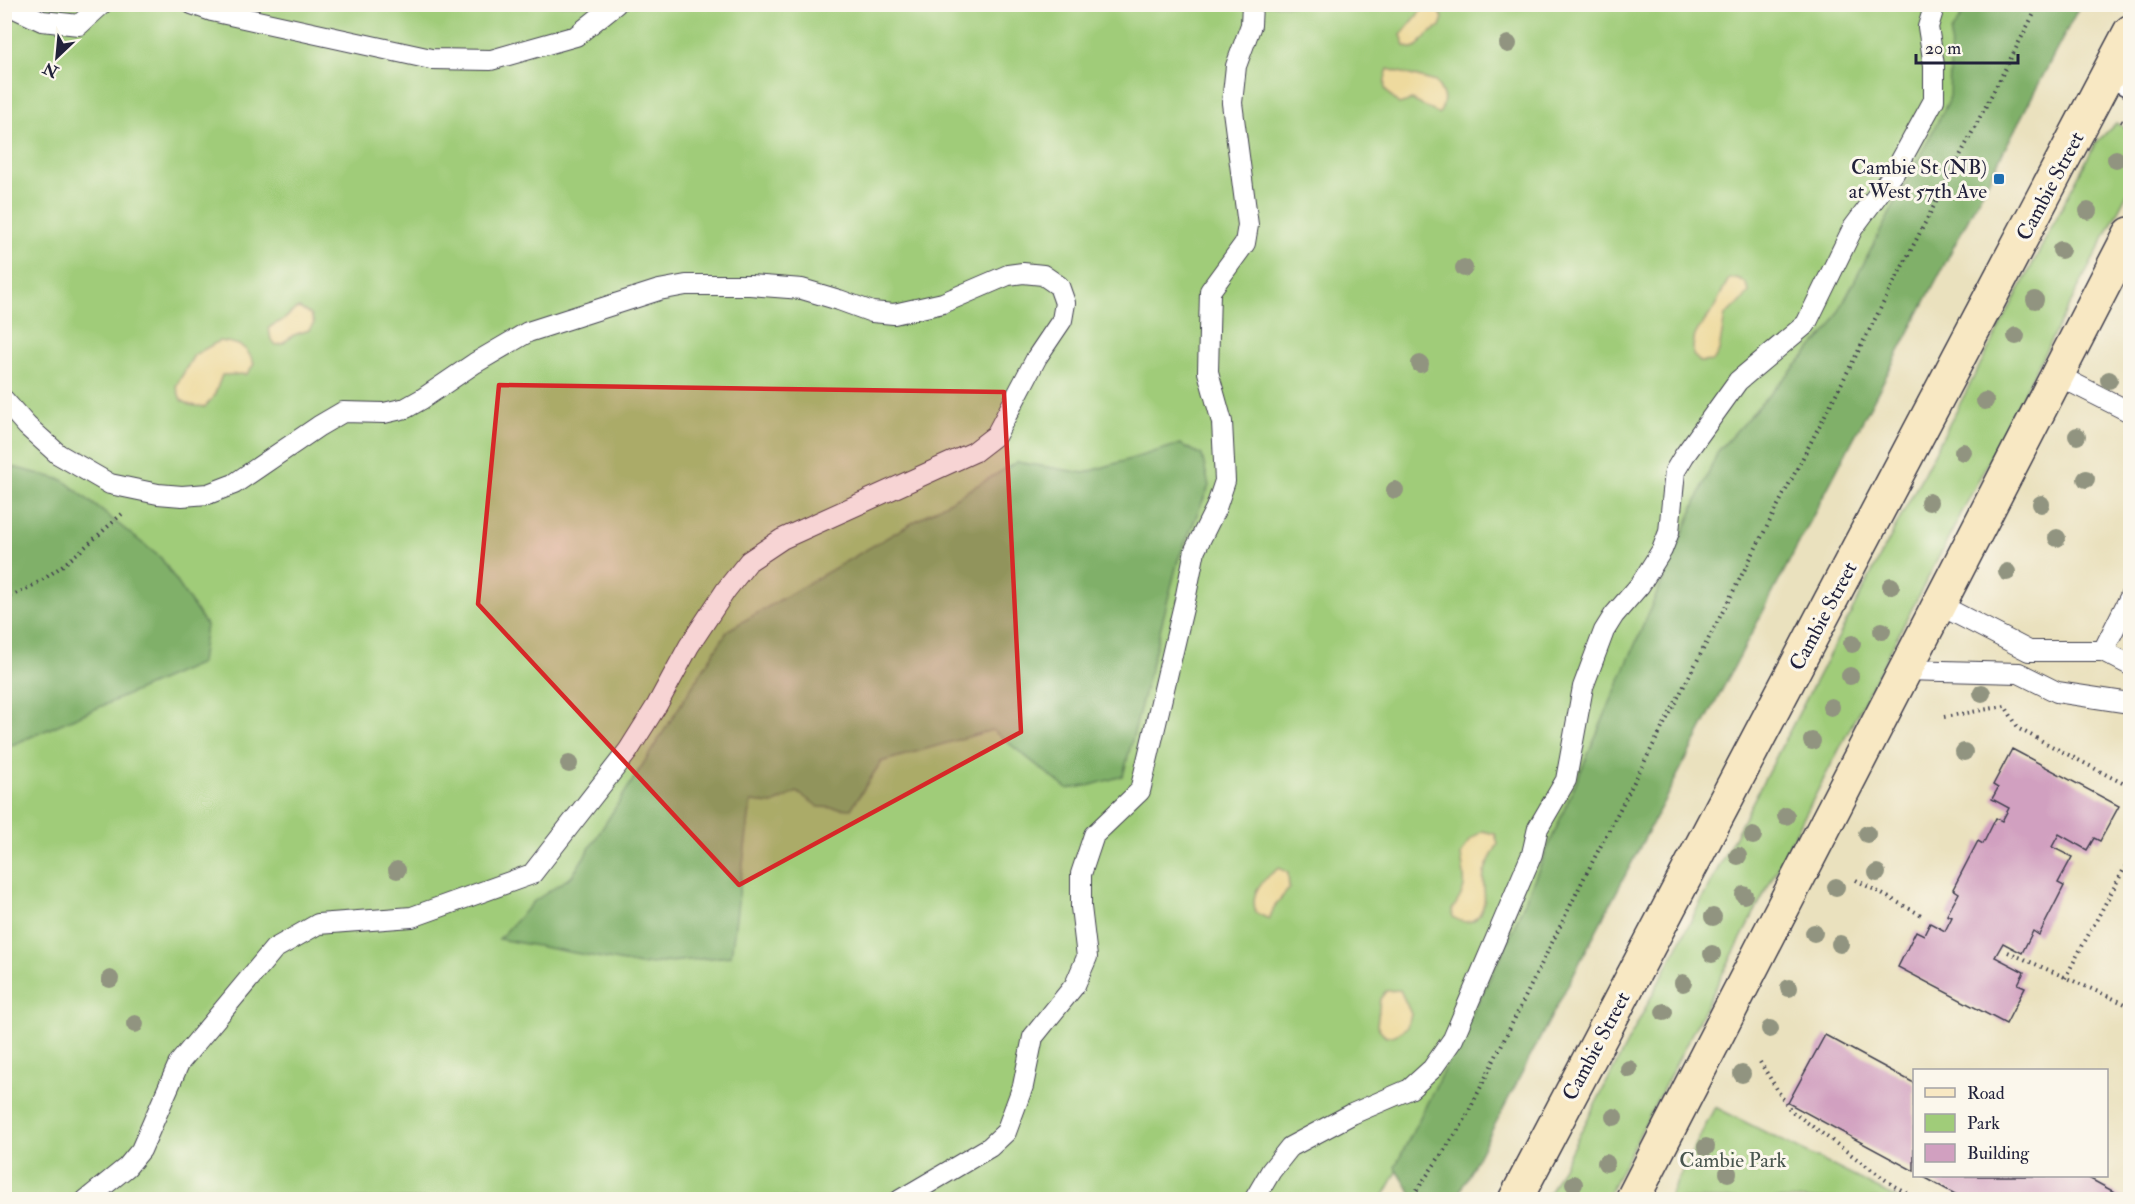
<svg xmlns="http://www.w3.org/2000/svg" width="2135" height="1204" viewBox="0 0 2135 1204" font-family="'IM FELL Double Pica',serif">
	<rect width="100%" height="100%" fill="#fbf7ec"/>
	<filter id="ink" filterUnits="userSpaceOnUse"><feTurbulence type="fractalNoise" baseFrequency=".0167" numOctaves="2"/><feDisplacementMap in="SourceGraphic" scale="12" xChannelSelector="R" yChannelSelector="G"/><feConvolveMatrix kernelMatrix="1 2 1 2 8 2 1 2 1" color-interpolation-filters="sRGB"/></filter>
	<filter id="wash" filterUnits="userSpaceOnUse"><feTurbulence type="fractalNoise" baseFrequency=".008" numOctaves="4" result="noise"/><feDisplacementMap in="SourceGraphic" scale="24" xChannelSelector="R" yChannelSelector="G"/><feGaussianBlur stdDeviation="1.35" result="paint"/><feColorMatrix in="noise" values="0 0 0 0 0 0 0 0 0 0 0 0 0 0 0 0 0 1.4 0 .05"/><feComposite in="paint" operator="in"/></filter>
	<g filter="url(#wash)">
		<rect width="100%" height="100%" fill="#eae1be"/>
		<path fill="#a0cc79" stroke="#61775a" stroke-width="1.5" d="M5 5H2019L1466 1047 1382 1199H5Z
			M2116 123 2130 131V188L1606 1199H1546L2095 144Z
			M1715 1107 1899 1199H1668Z"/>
		<path fill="#80b069" stroke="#516952" stroke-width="1.5" d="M1969 5H2080L1456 1199H1415L1395 1167 1504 950 1718 451 1830 328 1949 100 1951 32Z
			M1180 444 1202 455 1209 486 1178 560 1123 776 1091 785 1067 789 992 730 881 762 851 809 819 807 797 792 773 804 751 802 731 956 640 965 499 939 533 902 572 876 728 630 1017 462 1084 473Z
			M5 465 63 480 161 558 206 625 201 663 5 748Z"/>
		<path fill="#eeda9e" stroke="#887e6c" stroke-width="1.5" d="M1424 7 1438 11 1443 18 1440 26 1427 35 1417 47 1412 49 1405 46 1401 35Z
			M1388 69 1436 82C1444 94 1447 101 1439 114L1412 100 1399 104C1384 91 1381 88 1388 69Z
			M1737 278C1744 280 1748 284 1749 292L1740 303 1725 315 1719 351 1713 361 1700 362 1693 355C1692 331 1699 330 1711 313 1718 302 1722 290 1729 279Z
			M299 308 311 315 314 323 309 330 294 335 282 344 276 345 271 340 269 328C274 323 277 324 283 320 289 316 292 310 299 308Z
			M219 341C238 343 247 345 254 364L247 374 222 375 214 396 205 407 190 405 181 400 176 386 194 355Z
			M1482 831 1495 834 1498 843C1494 853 1486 864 1484 874 1482 884 1486 894 1484 903 1480 921 1468 927 1453 917L1452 910C1469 886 1465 883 1461 855L1469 841Z
			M1279 868 1288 873 1289 889 1276 904 1269 919 1256 913C1249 892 1262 880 1279 868Z
			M1400 990 1411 1014 1407 1027 1395 1035 1386 1037 1377 1026 1380 999 1386 991Z"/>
		<g id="blocks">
			<path fill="#d1a0c0" d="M2012 749 2119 806 2100 841 2094 838 2087 850 2059 834 2052 847 2072 857 2058 883 2064 886 2039 935 2033 931 2022 953 2003 943 1995 957 2024 972 2018 984 2025 987 2006 1024 1898 967 1916 931 1924 935 1930 923 1945 931 1952 917 1947 915 1959 893 1953 889 1978 841 1983 844 1996 818 2002 821 2009 808 1992 799 1998 788 1993 785Z
				M1825 1035 1914 1083V1171L1788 1103Z
				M1922 1176H2085L2129 1200H1966Z"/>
		</g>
	</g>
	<g filter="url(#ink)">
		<use href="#blocks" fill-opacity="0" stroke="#403f4f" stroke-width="1.5"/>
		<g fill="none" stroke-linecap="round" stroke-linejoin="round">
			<g stroke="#403f4f" stroke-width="22">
				<path id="service" d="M6 4 42 21 79 25 102 4
					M192 4 212 11 431 59 491 60 576 36 616 4
					M2057 375 2130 412
					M4 400 27 426 58 454 110 484 158 494 182 496 208 494 234 484 319 426 343 412 384 413 406 408 422 399 475 363 528 332 659 290 686 285H750L802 289 839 300 872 312 894 314 943 303 1008 275 1023 273 1043 275 1059 286 1065 303 1062 320 1037 357 996 435 974 452 782 539 749 561 726 590 689 646 657 705 628 751 532 874 412 917 318 924 274 949 179 1063 141 1150 127 1167 86 1200
					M1938 604 2029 651H2103L2130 597
					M2103 651 2130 665
					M1904 670 2019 673 2057 692 2130 703
					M900 1200 990 1147 1006 1132 1023 1086 1033 1037 1075 985 1087 957 1081 907V874L1094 835 1140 791 1185 600 1195 550 1216 508 1225 481 1222 422 1208 372 1210 291 1245 243 1248 225 1232 103 1236 66 1251 25 1252 4
					M1254 1200 1271 1171 1290 1147 1352 1114 1410 1089 1432 1069 1453 1039 1532 854 1538 828 1566 780 1583 687 1604 631 1614 615 1640 585 1662 550 1669 532 1675 471 1684 456 1738 381 1806 324 1853 228 1894 173 1934 100V65L1928 27 1935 4"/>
			</g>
			<g stroke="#403f4f" stroke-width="36">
				<path id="tertiary" d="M2111 70 2130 80"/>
			</g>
			<g stroke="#403f4f" stroke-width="36">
				<path id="secondary" d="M1515 1200 2130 32
					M1632 1200 2130 234"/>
			</g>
			<path stroke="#403f4f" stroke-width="4" stroke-dasharray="1.5 4.5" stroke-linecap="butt" d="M2121 121 2130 126
				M4 597C45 588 92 540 123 513
				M1944 717 2005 706 2019 729 2130 787
				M1856 880 1923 916
				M2008 952 2130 1006
				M2065 978 2130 858
				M1760 1062 1790 1110 1894 1186 1921 1200
				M1410 1200 1463 1123 1583 880 2039 4"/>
			<use href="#service" stroke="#fff" stroke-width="20"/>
			<use href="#tertiary" stroke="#fff" stroke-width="33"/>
			<use href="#secondary" stroke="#f8e8c3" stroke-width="33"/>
		</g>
		<g fill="#919480">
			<circle cx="1508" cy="44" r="9"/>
			<circle cx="2116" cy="159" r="9"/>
			<circle cx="2088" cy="211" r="9"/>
			<circle cx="2061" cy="250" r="9"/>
			<circle cx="1464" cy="268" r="9"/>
			<circle cx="2035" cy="300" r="9"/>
			<circle cx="2016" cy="336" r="9"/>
			<circle cx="1420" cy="364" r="9"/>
			<circle cx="2109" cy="380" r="9"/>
			<circle cx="1985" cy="401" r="9"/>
			<circle cx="2077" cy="436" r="9"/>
			<circle cx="1963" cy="452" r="9"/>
			<circle cx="2086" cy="479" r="9"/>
			<circle cx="1395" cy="490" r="9"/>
			<circle cx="1929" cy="502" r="9"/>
			<circle cx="2041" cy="504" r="9"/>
			<circle cx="2057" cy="538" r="9"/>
			<circle cx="2007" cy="572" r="9"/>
			<circle cx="1891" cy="586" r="9"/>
			<circle cx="1882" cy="631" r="9"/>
			<circle cx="1852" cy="644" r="9"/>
			<circle cx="1850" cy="676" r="9"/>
			<circle cx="1982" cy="693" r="9"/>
			<circle cx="1831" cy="707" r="9"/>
			<circle cx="1812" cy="741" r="9"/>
			<circle cx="1964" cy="752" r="9"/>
			<circle cx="569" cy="764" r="9"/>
			<circle cx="1786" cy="816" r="9"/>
			<circle cx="1867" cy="834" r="9"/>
			<circle cx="1753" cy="836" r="9"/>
			<circle cx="1738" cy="856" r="9"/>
			<circle cx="397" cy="870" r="9"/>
			<circle cx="1877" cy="873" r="9"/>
			<circle cx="1836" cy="887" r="9"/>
			<circle cx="1744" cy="895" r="9"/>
			<circle cx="1713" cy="917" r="9"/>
			<circle cx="1814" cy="933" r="9"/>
			<circle cx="1840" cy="944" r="9"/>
			<circle cx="1712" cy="954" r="9"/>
			<circle cx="110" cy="979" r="9"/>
			<circle cx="1683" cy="983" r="9"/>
			<circle cx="1789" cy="988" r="9"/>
			<circle cx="1664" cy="1012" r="9"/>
			<circle cx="135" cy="1024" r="9"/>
			<circle cx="1770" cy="1029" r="9"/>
			<circle cx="1629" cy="1069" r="9"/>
			<circle cx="1742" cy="1074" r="9"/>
			<circle cx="1614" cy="1117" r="9"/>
			<circle cx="1706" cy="1147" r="9"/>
			<circle cx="1606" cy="1163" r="9"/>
			<circle cx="1728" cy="1173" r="9"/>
			<circle cx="1574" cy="1184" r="9"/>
		</g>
	</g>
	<path fill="#d62828" fill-opacity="0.2" stroke="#d62828" stroke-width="4.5" stroke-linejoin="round" d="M499 385 1004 392 1021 732 739 885 478 604Z"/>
	<rect fill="#1f6fb2" stroke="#fbf7ec" stroke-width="2" x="1993" y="173" width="12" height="12" rx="3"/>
	<g text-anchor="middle" stroke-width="6" stroke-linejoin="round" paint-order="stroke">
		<g font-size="21" fill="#22223b" stroke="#fbf7ec" text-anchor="end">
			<text x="1987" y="174">Cambie St (NB)<tspan x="1987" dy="24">at West 57th Ave</tspan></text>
		</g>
		<g font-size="21" fill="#22223b" stroke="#fbf7ec">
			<text transform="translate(2050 186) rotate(-62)" y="7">Cambie Street</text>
			<text transform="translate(1823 616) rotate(-62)" y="7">Cambie Street</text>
			<text transform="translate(1596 1046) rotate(-62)" y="7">Cambie Street</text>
		</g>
		<g font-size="21" fill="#48554e" stroke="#fbf7ec">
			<text x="1733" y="1167">Cambie Park</text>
		</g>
	</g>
	<rect width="2135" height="1204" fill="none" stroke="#fbf7ec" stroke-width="24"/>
	<rect x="1913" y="1069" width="195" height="108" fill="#fbf7ec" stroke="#a4a2a5" stroke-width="1.5"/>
	<rect x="1925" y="1088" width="30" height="9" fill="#f8e8c3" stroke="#a4a2a5" stroke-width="1.5"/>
	<text x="1967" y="1099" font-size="18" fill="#22223b">Road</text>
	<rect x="1925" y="1114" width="30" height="18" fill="#a0cc79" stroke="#a4a2a5" stroke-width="1.5"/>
	<text x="1967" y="1129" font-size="18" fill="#22223b">Park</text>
	<rect x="1925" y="1144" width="30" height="18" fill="#d1a0c0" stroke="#a4a2a5" stroke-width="1.5"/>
	<text x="1967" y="1159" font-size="18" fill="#22223b">Building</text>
	<g transform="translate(57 57) rotate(206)" stroke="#fbf7ec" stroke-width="4.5" paint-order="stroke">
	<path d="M0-4.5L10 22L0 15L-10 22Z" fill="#22223b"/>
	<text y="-9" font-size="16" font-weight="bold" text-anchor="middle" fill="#22223b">N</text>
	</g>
	<path d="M1916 54v9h102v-9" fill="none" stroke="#22223b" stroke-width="3"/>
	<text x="1925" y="54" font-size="18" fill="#22223b" stroke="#fbf7ec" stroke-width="4.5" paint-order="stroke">20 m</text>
</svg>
